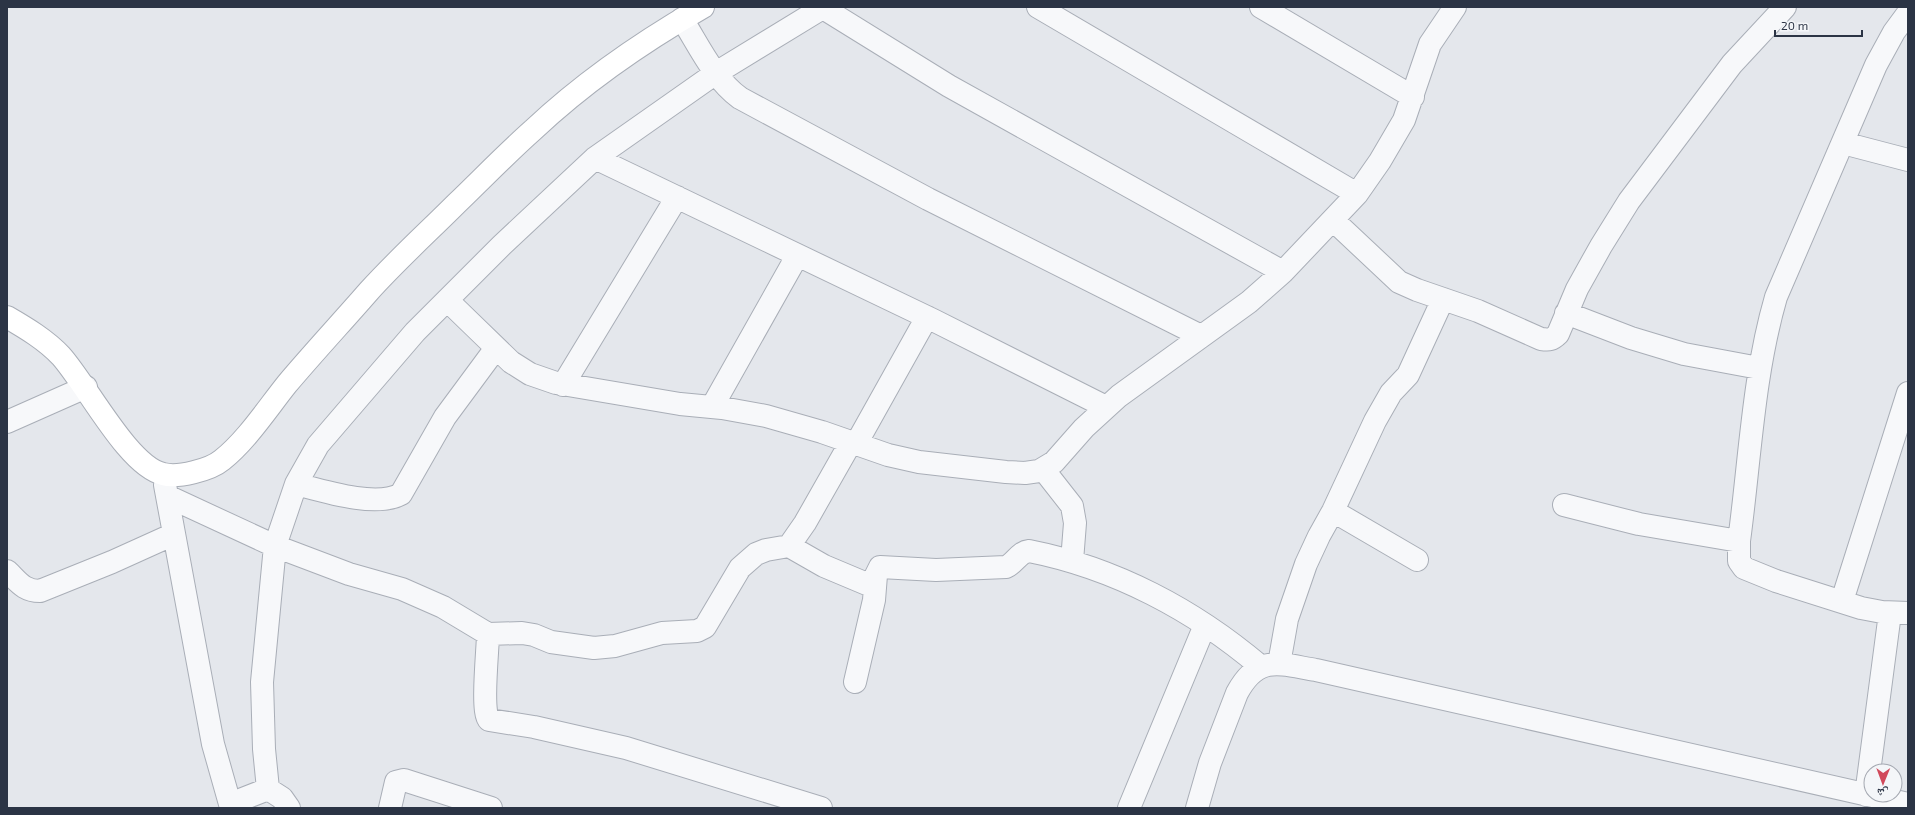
<svg xmlns="http://www.w3.org/2000/svg" width="1915" height="815" viewBox="0 0 1915 815" font-family="'Exo 2','Noto Naskh Arabic',sans-serif">
	<rect width="100%" height="100%" fill="#e4e7ec"/>
	<g fill="none" stroke-linecap="round" stroke-linejoin="round">
		<g stroke="#a9aeb7" stroke-width="24">
			<path id="street" d="M1038 7 1357 194
				M1261 7 1413 97
				M823 8 949 86 1283 272
				M1908 13 1894 32 1876 65 1776 297C1753 376 1750 460 1739 541V561L1744 568 1776 581 1861 608 1882 612 1908 613
				M682 19C699 46 714 79 740 98L928 199 1201 336
				M1843 143 1908 160
				M595 158 933 320 1106 407
				M1333 220 1399 282 1417 290 1478 311 1541 339C1549 340 1552 340 1558 334L1577 289 1601 246 1629 201 1732 64 1785 7
				M447 300 511 362 530 374 556 383 680 404 722 408 766 416 822 432 888 455 919 462 1006 472 1025 473 1039 471 1054 462 1084 428 1119 396 1249 302 1283 272 1357 194 1380 161 1404 120 1430 44 1455 7
				M1566 313 1631 338 1684 354 1759 368
				M563 385 677 197
				M712 407 797 256
				M7 422 86 387
				M856 444 927 317
				M1043 469 1072 506 1075 523 1072 561
				M296 484C323 491 376 508 401 494L445 417 496 348
				M165 485 213 744 230 804 268 789 282 798 289 808
				M167 496 275 546 349 574 402 589 443 607 488 634 522 633 534 635 551 642 594 648 615 646 662 633 697 631 705 627 740 568 756 554 766 550 789 546 824 566 874 587
				M1564 505 1639 524 1739 541
				M1333 511 1417 560
				M789 546 805 523 851 442
				M7 571C18 581 23 591 40 591L112 562 174 534
				M1842 601 1908 393
				M488 634C488 648 481 713 489 720L534 727 626 748 821 808
				M1279 664 1287 619 1306 564 1319 536 1333 511 1375 421 1391 393 1408 375 1443 299
				M855 682 874 600 876 575 880 567 936 570 1006 567C1015 563 1019 552 1029 551 1115 568 1194 610 1260 666
				M268 789 264 749 262 682 275 546 296 484 318 445 415 332 502 245 595 158 716 73 824 7
				M1866 795 1890 613
				M390 808 396 782 404 780 491 808
				M1129 808 1205 625
				M1197 808 1210 763 1237 693C1258 654 1279 664 1316 670L1908 804"/>
		</g>
		<g stroke="#a9aeb7" stroke-width="24">
			<path id="secondary" d="M7 317C26 328 46 340 61 356 87 385 128 466 163 474 178 478 210 470 222 460 247 440 267 409 287 384 314 352 342 322 369 291 397 260 428 232 457 203 482 179 507 153 533 130 584 82 642 42 703 7"/>
		</g>
		<use href="#street" stroke="#f7f8fa" stroke-width="22"/>
		<use href="#secondary" stroke="#fff" stroke-width="22"/>
	</g>
	<rect width="1915" height="815" fill="none" stroke="#2b3445" stroke-width="16"/>
	<g transform="translate(1883 783) rotate(181)"><circle r="19" fill="#f4f6f9" stroke="#a4a8b1"/>
	<path d="M0-3L7 15L0 10L-7 15Z" fill="#d1495b"/>
	<text y="-6" font-size="11" font-weight="bold" text-anchor="middle" fill="#2b3445">ش</text>
	</g>
	<path d="M1775 30v6h87v-6" fill="none" stroke="#2b3445" stroke-width="2"/>
	<text x="1781" y="30" font-size="12" fill="#2b3445" stroke="#f4f6f9" stroke-width="3" paint-order="stroke">20 m</text>
</svg>
